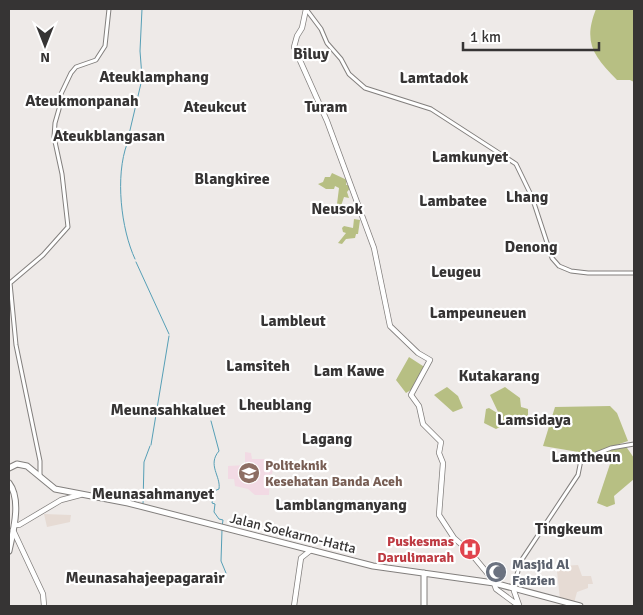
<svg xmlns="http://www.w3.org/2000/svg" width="643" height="615" viewBox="0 0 643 615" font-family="Signika,sans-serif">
	<rect width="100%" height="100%" fill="#eeeae8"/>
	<path fill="#e6dbd4" d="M44 514 71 515 70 522 47 527Z
		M578 565 582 576H591L593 584H588V588L577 592 574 603 560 600 557 571 563 569V566Z"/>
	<path fill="#f2dae4" d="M245 452 251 453 252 459H266V464L273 467 272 474H270L269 495H255L248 489 235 486 234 479H228V466L247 465 245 464Z"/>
	<path fill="#b7bf83" d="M596 9H634V82L630 80H617C593 56 583 42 596 9Z
		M332 173 347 180 346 185H350L351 187 347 192 349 198 344 197 341 206 337 204 339 188 335 186 334 189H326L318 184 323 182 325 177H330Z
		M354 219 360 220 358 234H356L355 238 346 239 342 244 338 243 346 233 343 232 342 228 344 226 353 228Z
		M409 357 426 368 414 388 406 393 396 380Z
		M447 387 458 396 463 408 453 412 434 395Z
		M505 387 520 398 521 407 528 409V423L505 427 504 425 496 429 484 423 486 409 489 408 499 414 490 395Z
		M610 406 617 413 628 441 590 454 543 446 555 407Z
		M625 445 634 458V479L614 496 615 504 607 507 597 503 610 464 600 459 599 453Z"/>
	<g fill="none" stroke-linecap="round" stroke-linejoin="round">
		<path stroke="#569fb6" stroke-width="1" d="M142 9 140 51 142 77
			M127 143 142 79
			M127 144C115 176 121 229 135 259
			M136 262 169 334
			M211 421 219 451C207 465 221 476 219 489L214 491 212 503 215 504 214 512 219 519 223 520 222 527
			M151 445 169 336
			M143 504 144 462 150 446
			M222 530 221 561 226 573"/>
		<g stroke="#827f7d" stroke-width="5">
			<path id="minor" d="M306 9 321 29 327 43 341 59 349 74 365 88 431 109 516 164 532 197 552 258 559 266 571 271 588 273H634
				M40 476V461L16 345 10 283 43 255 68 227 62 174 54 137 55 123 59 109 60 96 71 73 76 67 96 60 105 46 109 9
				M513 588 521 561 578 475 581 460 611 448 634 444"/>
		</g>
		<g stroke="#827f7d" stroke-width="6">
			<path id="major" d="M306 9 302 28 297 36 294 47 327 121 374 248 390 326 418 353 430 360 411 395 419 406 423 424 441 442 439 453 443 463 439 515 454 538 469 551 493 580 496 589 519 606
				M14 525H19L61 500 80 495
				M13 530 43 594 44 606
				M514 591 519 605
				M294 606 301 558 311 550"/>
		</g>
		<g stroke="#827f7d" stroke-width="7">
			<path id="highway" d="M9 468 17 464 27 466 55 489 128 503 373 566 494 583 580 606
				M9 483C22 500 13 532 9 551
				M424 573V606"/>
		</g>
		<use href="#minor" stroke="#fff" stroke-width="3"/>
		<use href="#major" stroke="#fff" stroke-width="4.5"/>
		<use href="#highway" stroke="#fff" stroke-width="5"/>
	</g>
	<defs>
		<g id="university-disc" transform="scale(1.125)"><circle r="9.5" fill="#8d6e63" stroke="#fff"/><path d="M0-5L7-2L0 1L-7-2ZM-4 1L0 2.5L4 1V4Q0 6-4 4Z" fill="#fff"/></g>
		<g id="hospital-disc" transform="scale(1.125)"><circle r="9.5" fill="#e0444e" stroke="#fff"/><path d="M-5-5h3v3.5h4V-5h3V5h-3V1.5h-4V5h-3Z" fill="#fff"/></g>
		<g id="mosque-disc" transform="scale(1.125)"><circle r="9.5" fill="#6b7280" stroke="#fff"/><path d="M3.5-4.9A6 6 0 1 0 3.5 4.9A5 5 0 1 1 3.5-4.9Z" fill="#fff"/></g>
	</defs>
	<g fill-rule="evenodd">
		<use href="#university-disc" x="249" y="473"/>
		<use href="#hospital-disc" x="470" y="549"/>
		<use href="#mosque-disc" x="496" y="572"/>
	</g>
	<g text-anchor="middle" stroke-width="4.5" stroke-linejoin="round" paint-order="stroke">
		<g font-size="14" font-weight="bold" fill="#785e54" stroke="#fff" text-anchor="start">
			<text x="265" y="470">Politeknik<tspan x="265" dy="16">Kesehatan Banda Aceh</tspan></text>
		</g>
		<g font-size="14" fill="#363434" stroke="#fff">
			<text transform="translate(293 533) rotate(14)" y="5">Jalan Soekarno-Hatta</text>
		</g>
		<g font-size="14" font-weight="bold" fill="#be3a42" stroke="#fff" text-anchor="end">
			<text x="454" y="546">Puskesmas<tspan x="454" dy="16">Darulimarah</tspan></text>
		</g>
		<g font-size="14" font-weight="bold" fill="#5b616d" stroke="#fff" text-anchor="start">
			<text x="512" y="569">Masjid Al<tspan x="512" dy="16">Faizien</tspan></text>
		</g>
		<g font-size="16" font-weight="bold" fill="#363434" stroke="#fff">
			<text x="311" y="59">Biluy</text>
			<text x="154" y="82">Ateuklamphang</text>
			<text x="434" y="83">Lamtadok</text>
			<text x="82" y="106">Ateukmonpanah</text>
			<text x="215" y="112">Ateukcut</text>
			<text x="326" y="112">Turam</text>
			<text x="109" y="141">Ateukblangasan</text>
			<text x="470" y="162">Lamkunyet</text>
			<text x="232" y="184">Blangkiree</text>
			<text x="527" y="202">Lhang</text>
			<text x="453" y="206">Lambatee</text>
			<text x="337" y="214">Neusok</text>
			<text x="531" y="252">Denong</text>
			<text x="456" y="277">Leugeu</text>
			<text x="478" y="318">Lampeuneuen</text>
			<text x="293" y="326">Lambleut</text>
			<text x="258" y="371">Lamsiteh</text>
			<text x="349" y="376">Lam Kawe</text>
			<text x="499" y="381">Kutakarang</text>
			<text x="275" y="410">Lheublang</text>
			<text x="168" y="415">Meunasahkaluet</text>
			<text x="534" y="425">Lamsidaya</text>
			<text x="327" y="444">Lagang</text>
			<text x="586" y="462">Lamtheun</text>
			<text x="153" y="499">Meunasahmanyet</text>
			<text x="341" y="510">Lamblangmanyang</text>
			<text x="569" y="534">Tingkeum</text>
			<text x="145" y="583">Meunasahajeepagarair</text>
		</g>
	</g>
	<rect width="643" height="615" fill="none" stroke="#363434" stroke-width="20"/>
	<g transform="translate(45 45) rotate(180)" stroke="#ffffff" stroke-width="4" paint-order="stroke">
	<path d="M0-4L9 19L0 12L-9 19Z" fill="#363434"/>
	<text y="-8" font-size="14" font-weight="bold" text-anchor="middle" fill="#363434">N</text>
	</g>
	<path d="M463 42v8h136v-8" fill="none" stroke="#363434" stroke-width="2.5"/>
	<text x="470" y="42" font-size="15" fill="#363434" stroke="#ffffff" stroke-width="4" paint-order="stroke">1 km</text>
</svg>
